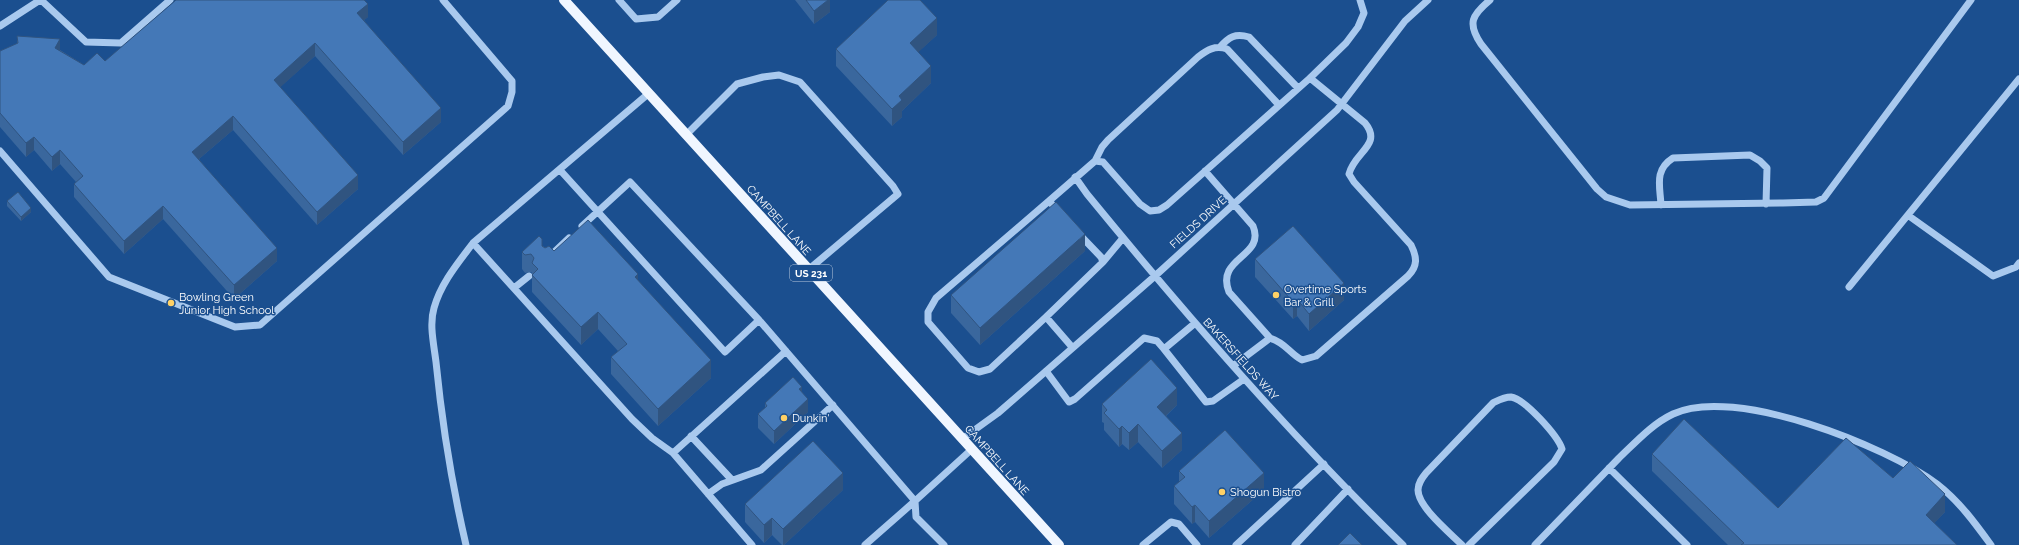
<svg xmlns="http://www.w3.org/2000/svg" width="2019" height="545" viewBox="0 0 2019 545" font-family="Raleway,sans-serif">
	<rect width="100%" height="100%" fill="#1b4f8f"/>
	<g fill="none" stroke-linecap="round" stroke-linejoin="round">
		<path stroke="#a9c9ee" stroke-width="7" d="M41 0 86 42 121 43 170 0
			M619 0 636 19 658 17 677 0
			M1490 0C1472 15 1467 23 1481 44L1597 189 1606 197 1630 205 1783 203 1816 202 1824 198 1971 0
			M0 26 40 0
			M1220 47C1229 37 1235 33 1249 37L1298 88
			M686 135 737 84 763 77 779 75 800 82 893 186 898 194 808 270
			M0 151 109 277 235 327 260 325 508 106 512 92V81L443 0
			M1095 161 1102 147 1108 140 1198 57C1207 50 1215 45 1227 49L1279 105
			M560 170 725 352 759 320 630 182 582 226
			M1205 171 1253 226C1266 257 1215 257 1229 292L1270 338
			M1075 177 1087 194C1187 316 1290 435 1403 545
			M1661 205C1660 186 1654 170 1673 158L1750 155 1760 161 1767 168 1766 204
			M1058 211 1049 201 1095 161 1103 162 1140 204 1150 211 1159 210 1167 205 1310 78 1346 43 1358 27 1364 13 1360 0
			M1909 216 1993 276 2016 267 2019 263
			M473 243 632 419 652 438 673 453
			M549 257 569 238
			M1103 262 1123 238
			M1849 287 2019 79
			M514 288 529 276
			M1046 317 990 369 979 372 968 368 928 322V312L936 298 1049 201
			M759 320 915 501 972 449
			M1072 347 1046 317 1103 262 1101 257 1078 233
			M1164 349 1206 402 1213 401 1244 379
			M1233 366 1270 338C1286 343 1289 353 1302 360L1316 356 1408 276C1418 266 1417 257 1411 245L1354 182 1349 174C1354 152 1383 145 1365 123L1310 78
			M1046 371 1069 402 1075 399 1144 338 1157 341 1164 349 1194 324
			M691 436 732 480
			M962 439 998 413 1155 276 1337 110 1405 21 1428 0
			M1609 468 1687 545
			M708 494 722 484 761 470 833 405
			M915 501 916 517 944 545
			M466 545C452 485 442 423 436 362 434 345 429 325 434 308 441 283 458 263 473 243L648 94
			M752 545 673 453 786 351
			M865 545 915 501
			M1143 545 1171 522 1179 524 1197 545
			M1236 545 1324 464
			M1295 545 1348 489
			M1462 545C1450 533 1418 507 1418 490 1418 483 1422 478 1426 473L1493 403C1499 400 1504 397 1511 397 1525 399 1558 436 1562 449L1554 462 1469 545
			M1535 545C1563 516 1591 487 1619 458 1636 442 1652 424 1673 414 1734 385 1886 446 1937 484 1959 501 1975 523 1991 545"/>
		<path stroke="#f0f6ff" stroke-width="10" d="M564 0 1059 545"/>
	</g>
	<path fill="#3a679d" d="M795 0H830V12L814 24Z
		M368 17 364 20 441 122 403 155 315 56 280 87 358 189 317 225 233 130 199 159 277 261 234 299 163 219 124 254 74 197V184L76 182 60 164 52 171 34 150 26 157 0 127V51L17 44V36L60 50 84 65 105 61Z
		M937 35 918 52 931 83 902 111V117L892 126 836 66V49Z
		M7 201 31 212 21 221 7 206Z
		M542 246 554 251 638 280 711 378 658 426 611 374V357L618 351 598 329 581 345 532 292V273L531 272 525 273 522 269V252Z
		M1085 251 980 345 951 313V295Z
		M1255 259 1344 300 1309 331 1297 316 1293 319 1255 277Z
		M802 392 808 412 774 444 758 428V414L765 408V403Z
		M1102 404 1177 405 1166 416 1182 450 1162 468 1138 442 1129 450 1122 444 1119 447 1104 430V423L1102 422Z
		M1652 454 1778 508 1893 478 1945 512 1934 523 1957 545H1728L1652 471Z
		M1179 471 1264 490 1209 538 1195 522 1192 524 1174 504V486L1179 482Z
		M843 490 784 545H782L772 535 764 543 745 522V504Z"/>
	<path fill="#305480" d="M828 0H830V12L814 24V11Z
		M368 4V17L357 26V13Z
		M937 18V35L910 60V43Z
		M60 39V53L55 48Z
		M315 43V56L274 93V80Z
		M931 66V83L902 111V117L892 126V109L899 96Z
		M441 108V122L403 155V142Z
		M233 116V130L192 165V152Z
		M34 137V150L26 157V143Z
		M60 150V164L52 171V157Z
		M358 175V189L317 225V212Z
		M163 206V219L124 254V241Z
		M31 208V212L21 221V217Z
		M1085 234V251L980 345V328Z
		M277 248V261L234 299V285Z
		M638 274V291L635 277Z
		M1344 283V300L1309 331V314Z
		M1297 299V316L1293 319V302Z
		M598 312V329L581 345V327Z
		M711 360V378L658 426V409Z
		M802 387V400L799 389Z
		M1177 388V405L1157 424V407Z
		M808 399V412L774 444V431Z
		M1138 424V442L1129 450V433Z
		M1122 426V444L1119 447V429Z
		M1182 433V450L1162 468V451Z
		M843 473V490L784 545H783V529Z
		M1264 473V490L1209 538V521Z
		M1945 494V512L1926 532V515Z
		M1195 505V522L1192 524V507Z
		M772 518V535L764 543V525Z"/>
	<path fill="#4478b7" stroke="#305480" d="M176 0H364L368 4 357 13 441 108 403 142 315 43 274 80 358 175 317 212 233 116 192 152 277 248 234 285 163 206 124 241 74 184 83 176 60 150 52 157 34 137 26 143 0 113V51L18 43 17 36 60 39 55 48 84 65 97 53 105 61Z
		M806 0H828L814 11Z
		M888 0H920L937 18 910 43 931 66 899 96 902 100 892 109 836 49Z
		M18 192 31 208 21 217 7 201Z
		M1056 202 1085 234 980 328 951 295Z
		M588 220 638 274 635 277 711 360 658 409 611 357 627 344 598 312 581 327 532 275 538 269 532 263 534 258 531 254 525 255 522 252 539 236 542 239V246L545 248 549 246 554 251Z
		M1293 226 1344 283 1309 314 1297 299 1293 302 1255 259Z
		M1151 359 1177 388 1157 407 1182 433 1162 451 1138 424 1129 433 1122 426 1119 429 1104 413 1107 410 1102 404Z
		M793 377 802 387 799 389 808 399 774 431 758 414 767 406 765 403Z
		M1684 419 1778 508 1846 438 1893 478 1910 461 1945 494 1926 515 1957 545H1741L1744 543 1652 454Z
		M1225 430 1264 473 1209 521 1195 505 1192 507 1174 486 1185 477 1179 471Z
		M813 441 843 473 783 529 772 518 764 525 745 504Z
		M1350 533 1362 545H1338Z"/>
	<g fill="#ffd166" stroke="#1b4f8f" stroke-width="1.5">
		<circle cx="1276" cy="295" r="4"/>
		<circle cx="171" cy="303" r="4"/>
		<circle cx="784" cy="418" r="4"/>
		<circle cx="1222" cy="492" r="4"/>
	</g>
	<g text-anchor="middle" stroke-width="3" stroke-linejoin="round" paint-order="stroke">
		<rect fill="#1b4f8f" stroke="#bbcadd" stroke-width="1" x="790" y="265" width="42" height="16" rx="3"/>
		<g font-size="10" font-weight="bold" fill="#fff">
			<text x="811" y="277">US 231</text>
		</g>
		<g font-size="11" fill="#fff" stroke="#1b4f8f">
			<text transform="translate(779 220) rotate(48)" y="4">CAMPBELL LANE</text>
			<text transform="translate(1198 222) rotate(-42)" y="4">FIELDS DRIVE</text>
			<text transform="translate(1241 359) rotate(48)" y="4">BAKERSFIELDS WAY</text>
			<text transform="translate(997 460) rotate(48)" y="4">CAMPBELL LANE</text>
		</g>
		<g font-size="11" fill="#fff" stroke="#1b4f8f" text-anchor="start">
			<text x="1284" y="293">Overtime Sports<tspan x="1284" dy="13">Bar &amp; Grill</tspan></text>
			<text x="179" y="301">Bowling Green<tspan x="179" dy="13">Junior High School</tspan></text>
			<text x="792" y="422">Dunkin'</text>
			<text x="1230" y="496">Shogun Bistro</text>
		</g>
	</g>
</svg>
